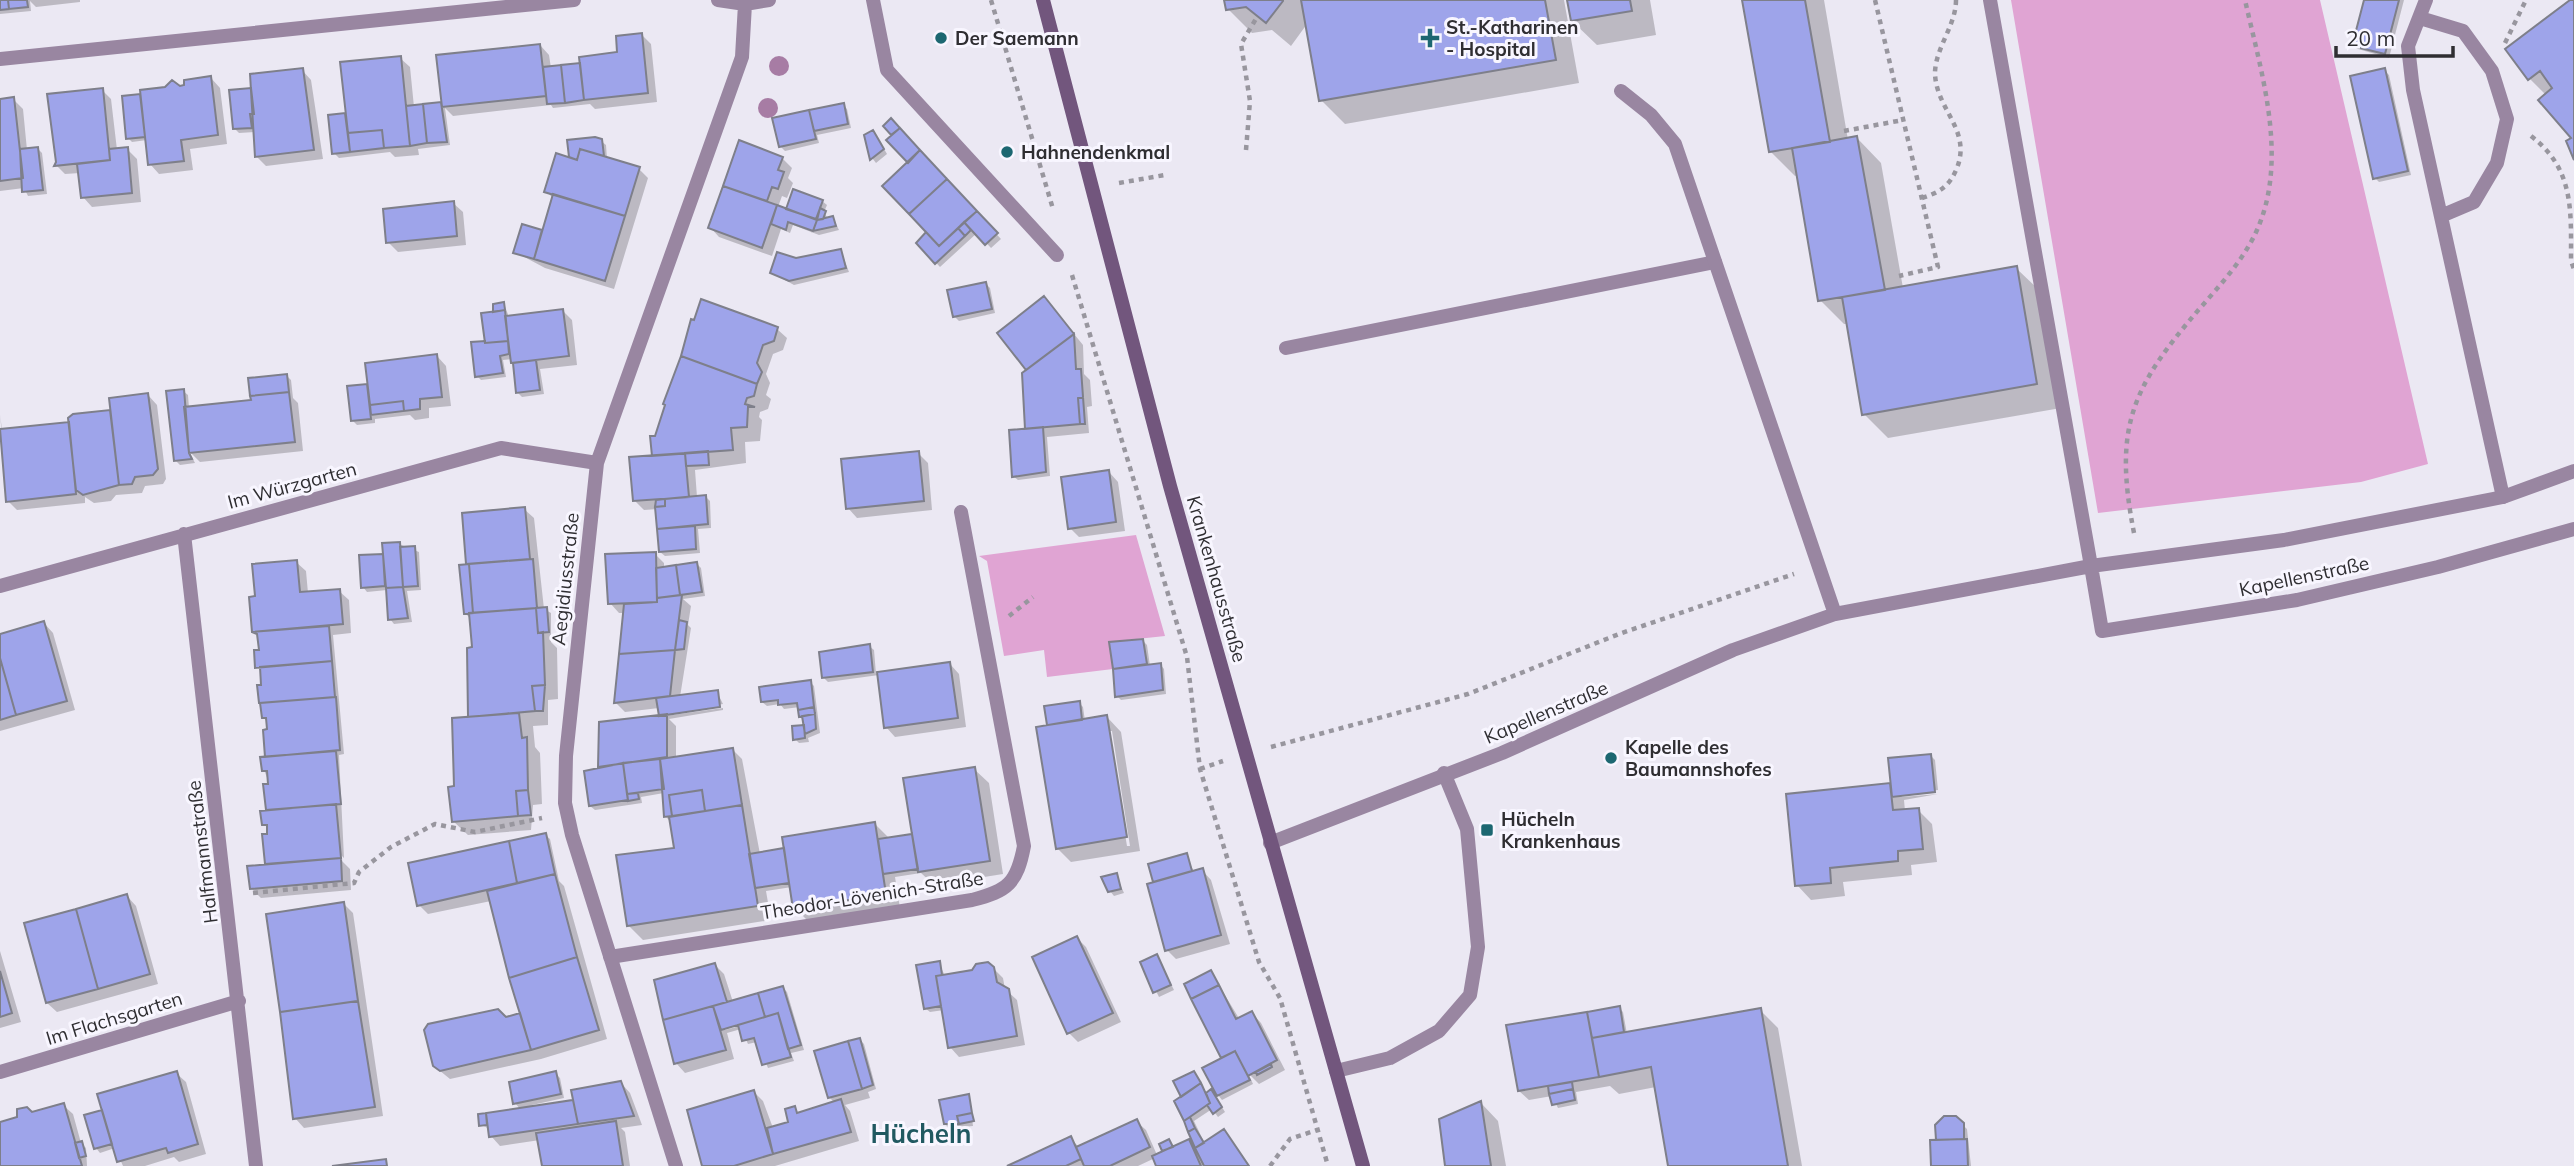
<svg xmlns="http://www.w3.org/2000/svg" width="2574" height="1166" viewBox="0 0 2574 1166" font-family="Mulish,sans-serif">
	<rect width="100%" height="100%" fill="#ebe8f3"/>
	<path fill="#e0a4d3" d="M2011 0H2320L2428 464 2361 482 2098 513Z
		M1136 535 1165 636 1109 642 1113 669 1047 677 1044 650 1004 656 987 561 979 556Z"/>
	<path fill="#0003" fill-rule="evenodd" d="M0 0H80V2L36 7 30 1 31 11 0 14Z
		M1226 0H1564L1579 83 1345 124 1321 100 1307 24 1291 46 1272 30 1252 33 1228 9Z
		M1569 0H1650L1656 35 1597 45 1572 21Z
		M1744 0H1824L1848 140 1857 138 1881 163 1903 288 2016 268 2041 292 2061 408 1888 438 1864 414 1848 324H1844L1820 300 1798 175 1795 176 1770 151Z
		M2366 0H2404L2389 58 2358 49 2354 45Z
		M2574 0V156L2573 138 2546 95 2530 79Z
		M642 35 651 44 657 102 595 109 590 104 553 108 551 105 453 116 445 108 450 145 418 149 419 155 395 157 390 152 339 158 334 153 345 115 348 118 400 58 410 67 414 107 443 104 540 45 549 55 551 68 582 65 619 54Z
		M302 70 311 80 323 159 266 166 256 156 255 132 239 133 235 129 253 90Z
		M2384 70 2389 75 2411 175 2379 182 2375 178Z
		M211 78 220 88 227 144 190 149 193 170 159 174 150 164 147 140 132 142 128 138 139 96 142 99Z
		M102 90 111 99 117 150 127 149 137 159 141 202 92 207 83 197 80 173 65 174 56 165 51 95Z
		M13 99 23 109 27 150 38 149 42 153 47 194 28 196 24 188 0 191V100Z
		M843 105 847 109 851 128 817 135 819 143 785 151 780 146Z
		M891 121 1001 239 991 248 977 233 940 267 918 243 929 233 910 162 886 126Z
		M877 137 887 154 876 163 869 154Z
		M601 141 606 145 607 159 639 169 648 178 614 289 545 268 515 252 541 232 543 233 554 199 546 191 575 161 570 156 569 142Z
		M740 143 782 158 792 168 788 178 793 183 787 198 782 196 778 207 787 211 822 201 827 205 824 212 828 219 833 218 839 230 819 235 793 225 790 233 781 229 772 256 719 237 710 227Z
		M453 203 463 212 466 245 398 252 388 242Z
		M841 251 849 272 794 285 772 273 796 260Z
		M986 284 990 288 995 313 959 321 954 316Z
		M504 304 509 317 562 310 572 320 577 365 540 369 544 394 522 397 518 393 512 359 503 360 506 377 481 380 477 376 495 313Z
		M1053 308 1083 345 1084 374 1090 380 1092 406 1087 407 1089 433 1047 437 1050 476 1018 480 1013 476 1027 430 1028 370Z
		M777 329 787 338 783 350 773 354 766 374 770 383 766 395 771 399 768 409 760 412 759 417 762 420 760 441 745 442 746 463 695 470 697 497 705 496 710 501 711 528 698 529 700 553 665 556 660 552 658 509 644 510 635 501 654 457 656 437Z
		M437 356 446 366 451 406 429 408V418L415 420 410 415 375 419V423L357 425 353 421 367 386 370 389Z
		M286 375 291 380 293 398 298 403 303 451 200 462 189 451 195 463 180 465 175 460 183 391 188 395 189 408 252 402Z
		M148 395 157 405 166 479 163 484 145 486 142 493 116 495 111 501 94 503 85 497V503L17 510 8 501 0 414 2 430 70 423 74 415 112 411Z
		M918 453 928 463 932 510 857 518 848 508Z
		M1109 472 1118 482 1125 531 1079 537 1070 528Z
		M524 509 534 518 544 609 551 613V642L557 648 558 699 548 700V725L533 726 535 747 540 753 542 804 533 805 531 830 468 835 453 821 455 788 469 719 474 649 470 618 465 613 468 566 464 514Z
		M399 544 419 552 421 590 407 591 412 622 394 624 390 619 387 590 367 592 363 587 361 557 385 555Z
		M655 554 664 563V568L697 564 701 568 705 596 683 599 691 606 688 625 691 628 680 697 717 692 723 704 661 714 659 708 625 712 616 703 625 613H619L610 603Z
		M296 562 306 571 308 593 339 591 349 600 351 633 333 635 344 754 339 755 344 858 339 853V858L350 869 351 890 261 898 251 888 269 866V830L264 824 268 812 265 786 270 785 264 770 269 731V723L263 717 259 687H263L262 672 257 667 259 637 254 631 256 598Z
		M44 623 53 633 75 710 0 731V635Z
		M1143 641 1147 645 1150 666 1160 664 1164 669 1166 694 1121 700 1117 696 1110 644Z
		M869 646 874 650 876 674 950 664 959 674 966 727 895 737 886 727 879 675 828 682 823 677Z
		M810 682 814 686 820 733 808 738 809 742 799 743 795 739 806 726 800 707 784 709 780 704 767 706 762 702Z
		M1079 703 1083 707 1085 721 1107 717 1121 732 1140 851 1071 862 1057 848 1046 708ZM1108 731H1112L1130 846H1127Z
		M723 708V710L669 719 676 726V758L732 749 742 759 760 854 875 824 890 839 914 835 974 769 989 783 1003 874 934 885 921 873 895 877 900 908 809 922 795 908 792 887 766 891 771 920 643 940 629 926 676 850 672 823 665 816 664 793 641 797 642 803 595 810 590 806 604 770 600 766 665 716Z
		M1931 756 1935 760 1938 790 1899 794 1902 797 1938 794 1904 800 1905 811 1918 810 1932 824 1937 862 1911 865 1912 875 1843 882 1845 896 1811 900 1797 885 1889 785 1893 788Z
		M545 835 550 839 559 881 564 886 607 1039 541 1059 450 1079 434 1066 506 1019 522 1015 491 901 428 914 419 905Z
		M1186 855 1194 872 1202 870 1211 880 1230 944 1176 959 1167 950 1150 865Z
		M1116 875 1124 893 1114 896 1110 891Z
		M127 896 136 906 158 984 57 1012 47 1003Z
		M344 904 353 913 383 1116 304 1128 295 1118Z
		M1077 938 1086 947 1121 1022 1078 1042 1069 1033Z
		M0 951 21 1022 0 1028Z
		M1157 956 1174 990 1159 997 1142 963Z
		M939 963 945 976 993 968 1003 978 1005 989 1017 1000 1025 1045 959 1057 950 1047 944 1010 930 1012 925 1008Z
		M715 965 724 974 733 1002 783 988 787 992 804 1050 791 1053 794 1061 768 1068 757 1042 748 1044 741 1029 727 1033 734 1059 685 1073 676 1063 656 982ZM746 1020 747 1024 725 1030V1026Z
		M1211 972 1240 1020 1252 1013 1261 1023 1285 1070 1259 1084 1248 1073 1253 1084 1222 1100 1218 1095 1224 1058Z
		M1619 1008 1623 1012 1627 1034 1760 1010 1778 1028 1802 1166H1670L1656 1087 1619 1094 1610 1086 1576 1092 1578 1104 1558 1108 1552 1096 1529 1100 1519 1091 1508 1027Z
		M860 1040 864 1044 876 1089 868 1092 870 1098 845 1105 850 1111 859 1141 775 1166H704L754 1092 763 1101 773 1128 790 1123 794 1108 799 1114 835 1103 829 1097Z
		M176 1073 186 1082 206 1154 179 1162 174 1157 145 1166H123L115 1148 100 1153 96 1148 104 1111Z
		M555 1073 560 1078 564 1098 532 1105 533 1108 576 1102 621 1083 630 1093 642 1125 621 1128 625 1132 630 1166H544L540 1140 500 1146 491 1136 490 1129 481 1125 480 1115 521 1110 515 1103Z
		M1194 1073 1207 1094 1215 1096 1225 1112 1218 1117 1212 1109 1194 1121 1205 1144 1224 1131 1250 1166H1158L1155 1158 1138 1166H1011L1070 1138 1080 1148 1136 1121 1146 1130 1157 1155 1165 1152 1161 1145 1169 1141 1174 1148 1189 1141 1197 1149 1176 1102 1183 1098Z
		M969 1096 973 1126 949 1128 945 1124Z
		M1481 1103 1498 1121 1506 1166H1447Z
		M63 1105 73 1114 81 1143 86 1148 87 1166H0V1123Z
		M1955 1118 1967 1129 1971 1166H1933L1937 1142Z"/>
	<path fill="#9ea4ea" stroke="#7e7f8a" stroke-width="2" d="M0 0H8L9 9 0 10Z
		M8 0H27L28 7 9 9Z
		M1224 0H1283V1L1266 23 1246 7 1226 10Z
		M1301 0H1545L1556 60 1319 101Z
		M1567 0H1630L1632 11 1571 21Z
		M1742 0H1805L1830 142 1769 152Z
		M2364 0H2399L2385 54 2352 46Z
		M2570 0H2574V160L2566 141 2571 138 2538 100 2552 88 2540 71 2528 80 2505 49Z
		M642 33 648 93 584 100 579 57 617 52 616 36Z
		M540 44 546 96 442 107 436 55Z
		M401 56 410 146 384 148 382 130 348 133 340 62Z
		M580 63 584 100 565 103 561 65Z
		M561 65 565 103 547 104 543 67Z
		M303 68 314 150 255 157 250 74Z
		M2385 68 2408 171 2373 179 2350 76Z
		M211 76 218 135 181 140 184 161 148 165 140 90 165 87 172 80 180 86 184 85V80Z
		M103 88 110 160 54 166 56 162 47 94Z
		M251 88 254 114H250L252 128 233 129 229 90Z
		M140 94 145 137 126 139 122 96Z
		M14 97 23 178 0 181V99Z
		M441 102 447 142 427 143 423 104Z
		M844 103 848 124 814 131 809 110Z
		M423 104 427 143 410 146 406 106Z
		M809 110 816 139 779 147 772 118Z
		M345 113 350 152 332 154 328 115Z
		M891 118 900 128 891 135 883 126Z
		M900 128 920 150 908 163 886 140Z
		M382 130 384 148 350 152 348 133Z
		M873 130 884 149 870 160 864 135Z
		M1857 136 1885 290 1818 301 1792 148Z
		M595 137 602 139 604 156 580 149 577 160 569 157 567 140Z
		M739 140 783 157 778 170 784 172 778 189 772 187 767 201 723 186Z
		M38 147 43 190 22 192 20 149Z
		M128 147 132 193 81 198 77 164 110 160 109 149Z
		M580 149 640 167 625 216 544 192 556 153 577 160Z
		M920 150 947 179 909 214 882 186Z
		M947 179 977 211 939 246 909 214Z
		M723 186 777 205 762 248 708 228Z
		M793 189 823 200 816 219 786 209Z
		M553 194 625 216 605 281 534 259Z
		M454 201 457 236 386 243 383 209Z
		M777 205 817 220 813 231 788 222 786 230 771 224Z
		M820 208 826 211 823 219 817 220Z
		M977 211 998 233 985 245 964 222Z
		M833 216 836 226 813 231 817 220Z
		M964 222 971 230 965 236 958 228Z
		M522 224 542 230 534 259 513 253Z
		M958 228 965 236 935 264 916 243 926 232 939 246Z
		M841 249 846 268 789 281 770 273 777 252 796 258Z
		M2017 266 2037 384 1862 415 1842 297Z
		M986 282 992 309 953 317 947 290Z
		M1044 296 1074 334 1026 370 997 333Z
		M701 299 778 327 774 341 763 345 757 363 762 372 757 384 681 356 691 319 694 320Z
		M504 302 505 310 493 312V304Z
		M563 309 569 356 511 363 505 316Z
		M505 310 508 341 485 343 481 313Z
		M1074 334 1076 369H1081L1083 397 1078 398 1080 424 1025 429 1022 373Z
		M485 341V343L508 341 509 354 500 356 503 373 475 377 471 342Z
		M437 354 442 397 420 399V409L404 411 403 401 370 405 365 363Z
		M681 356 757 384 754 396 747 398 745 404 755 407H748L747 427 731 428 733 450 652 456 650 436H655L665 405 663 404Z
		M536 360 540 390 516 393 513 363Z
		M287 374 289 392 250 396 248 378Z
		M367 384 371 419 351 421 347 386Z
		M184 389 189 453 192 459 174 461 166 391Z
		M289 392 295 442 189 453 184 407 251 400 250 396Z
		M148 393 158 469 153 475 135 477 132 484 119 485 109 398Z
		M1083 397 1085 424H1080L1078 398Z
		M403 401 404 411 371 415 370 405Z
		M110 410 119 485 83 495 76 490 68 418 73 414Z
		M69 422 76 494 6 502 0 429Z
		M1043 427 1046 472 1012 477 1009 430Z
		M708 451 709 465 686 466 685 453Z
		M919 451 924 501 846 509 841 459Z
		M685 453 689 497 633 501 629 457Z
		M1109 470 1116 522 1068 529 1061 477Z
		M706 495 708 524 657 529 655 507 665 506V499Z
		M665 499V506L655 507 656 500Z
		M525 507 530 559 466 564 462 513Z
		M695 526 696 549 659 552 657 529Z
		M400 542 403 587 386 588 382 543Z
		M415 546 418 586 403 587 400 547Z
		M656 552 657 602 608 604 605 554Z
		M383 554 385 586 361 588 359 555Z
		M533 559 537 608 473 613 469 564Z
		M297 560 300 592 340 589 343 624 252 632 249 597 255 596 252 564Z
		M697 562 702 592 680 595 676 565Z
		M469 564 473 613 464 614 459 565Z
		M676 565 680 595 657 598 656 568Z
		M403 587 408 618 388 620 386 588Z
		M682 595 675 650 619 654 624 604 657 602V598Z
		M547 607 549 632 538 633 536 608Z
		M536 608 538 633 543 632 545 685 532 686 535 711 468 717 467 648 472 647 469 613Z
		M679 620 687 622 684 649 675 650Z
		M44 621 67 701 16 715 0 658V634Z
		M329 626 332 661 255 668 254 650H259L257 634 252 632Z
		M1143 639 1147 664 1113 669 1109 642Z
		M870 644 873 672 822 678 819 652Z
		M675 650 670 696 614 703 619 654Z
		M0 658 16 715 0 720Z
		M332 661 335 697 259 703 257 685H261L260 667Z
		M950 662 958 718 884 728 877 672Z
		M1161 663 1163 690 1115 697 1113 669Z
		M811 680 814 707 798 710 797 703 778 705V700L761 702 759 687Z
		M545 685 543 711H535L532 686Z
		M718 690 720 707 659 716 656 698Z
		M336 697 340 750 265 757 263 730 267 729 266 718H262L260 703Z
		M1080 701 1082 720 1047 725 1044 706Z
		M814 707 815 714 799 717 798 710Z
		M519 713 522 738 527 737 528 790 516 791 518 816 452 822 448 787 454 786 452 718Z
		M667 714V757L598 767 599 722Z
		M815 714 816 729 805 734 802 716Z
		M1107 715 1127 837 1056 849 1036 727Z
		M804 725 805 738 793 740 792 726Z
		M733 748 742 805 705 811 702 790 669 795 672 816 664 817 660 759Z
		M336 751 341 804 266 810 263 784H268L267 771H262L260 757Z
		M1931 754 1935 792 1892 797 1888 758Z
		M660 759 664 789 627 794 623 763Z
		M623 763 628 800 589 806 584 771Z
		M975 767 990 861 918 872 903 778Z
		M1890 783 1893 810 1919 808 1923 849 1898 851V861L1830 868 1831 883 1795 886 1786 794Z
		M528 790 531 815 518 816 516 791Z
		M702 790 705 811 672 816 669 795Z
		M638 793 639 799 628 801 627 794Z
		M336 804 341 858 265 864 262 834H267V825H262L260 811Z
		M742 805 758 906 627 926 616 855 674 848 669 817Z
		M875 822 886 894 793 909 782 837Z
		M546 833 555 874 517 883 509 841Z
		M912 834 918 869 883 874 878 839Z
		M509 841 517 883 417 906 408 863Z
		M784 848 789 883 755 888 749 854Z
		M1187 853 1192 871 1153 882 1148 864Z
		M341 858 342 881 250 889 247 866Z
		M1203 868 1221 935 1165 951 1147 884Z
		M1117 873 1121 889 1108 892 1101 877Z
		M555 874 577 957 509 978 487 891Z
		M127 894 150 974 98 989 76 909Z
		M344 902 358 1001 280 1012 266 914Z
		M76 909 98 989 46 1003 24 923Z
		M1077 936 1113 1013 1067 1034 1032 957Z
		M1157 954 1171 985 1153 993 1140 962Z
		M577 957 599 1030 531 1050 509 978Z
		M940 961 942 975 936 976 941 1006 924 1009 916 965Z
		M988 962 994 967 997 982 1009 989 1017 1036 948 1048 936 976 972 970 976 964Z
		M715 963 727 1002 663 1020 654 980Z
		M1211 970 1219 985 1191 999 1184 984Z
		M0 971 12 1013 0 1017Z
		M1219 985 1236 1019 1252 1011 1277 1060 1248 1076 1235 1051 1221 1058 1191 999Z
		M783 986 801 1045 788 1049 778 1013 765 1017 758 993Z
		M758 993 765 1017 721 1030 713 1006Z
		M358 1001 375 1107 293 1119 280 1012Z
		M713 1006 726 1050 674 1064 663 1020Z
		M1620 1006 1624 1032 1592 1038 1587 1012Z
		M1761 1008 1788 1166H1668L1651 1067 1599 1077 1592 1038Z
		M498 1009 506 1017 520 1013 531 1050 440 1071 433 1066 424 1030 428 1024Z
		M1587 1012 1599 1077 1518 1091 1506 1025Z
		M778 1013 791 1057 762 1065 754 1038 742 1041 738 1025Z
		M860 1038 873 1085 862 1089 848 1041Z
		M848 1041 862 1089 828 1098 814 1051Z
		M1235 1051 1250 1080 1217 1096 1202 1068Z
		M1271 1064 1272 1067 1257 1075 1256 1072Z
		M177 1071 198 1144 168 1153 166 1148 117 1162 97 1094Z
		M556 1071 561 1094 513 1104 509 1082Z
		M1194 1071 1201 1083 1181 1097 1173 1081Z
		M621 1081 634 1116 578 1124 571 1090Z
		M1572 1082 1573 1089 1549 1094 1548 1086Z
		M1201 1083 1210 1103 1184 1121 1174 1101Z
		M1211 1089 1222 1107 1213 1114 1207 1105 1210 1103 1206 1093Z
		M1573 1089 1575 1100 1552 1105 1549 1094Z
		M754 1090 773 1154 734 1166H702L687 1110Z
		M969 1094 972 1113 957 1116 959 1124H944L939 1100Z
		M841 1099 851 1132 773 1154 767 1128 788 1122 785 1109 795 1106 797 1113Z
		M573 1100 578 1124 489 1137 486 1113Z
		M1481 1101 1491 1166H1445L1439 1119Z
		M64 1103 82 1166H0V1122L17 1117V1109L27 1107 32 1112Z
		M102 1110 112 1144 94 1149 84 1115Z
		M486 1113 487 1125 479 1126 478 1114Z
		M972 1113 974 1121 959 1124 957 1116Z
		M1944 1116H1956L1964 1123V1139L1936 1140 1935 1125Z
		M1190 1117 1195 1128 1188 1132 1184 1121Z
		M1137 1119 1150 1147 1110 1166H1084L1076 1147Z
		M616 1121 623 1166H542L536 1133Z
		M1195 1128 1204 1143 1195 1148 1188 1132Z
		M1224 1129 1249 1166H1204L1195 1148Z
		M1071 1136 1081 1159 1066 1166H1007Z
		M1169 1139 1173 1147 1162 1151 1159 1144Z
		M1189 1139 1201 1166H1156L1152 1156Z
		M1967 1139 1968 1166H1931L1930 1140Z
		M82 1141 86 1156 79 1158 75 1143Z
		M386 1159 387 1166H332Z"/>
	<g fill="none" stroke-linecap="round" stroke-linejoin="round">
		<path stroke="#98969e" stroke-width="4.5" stroke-dasharray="5 5" stroke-linecap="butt" d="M991 0 1053 209
			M1875 0 1938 267 1899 276
			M2505 43 2526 0
			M1844 131 1903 120
			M2531 136C2574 169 2571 209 2571 261L2574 269
			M1246 150 1250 101 1241 44 1257 17
			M1119 183 1165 175
			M1922 198C1940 192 1949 187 1957 168 1972 129 1935 109 1935 72 1936 47 1956 25 1956 0
			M1072 275 1187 657 1200 769 1259 962 1280 998 1328 1166
			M2134 533C2113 426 2132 387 2201 307 2222 283 2244 259 2257 230 2289 158 2261 72 2245 0
			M1009 616 1033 597
			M1271 747 1468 694 1619 634 1794 574
			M1200 769 1223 761
			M253 893 354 883 359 872 391 847 435 824 475 832 542 818
			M1270 1166 1290 1139 1317 1130"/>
		<path stroke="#9986a1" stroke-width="14" d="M1990 0 2091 566
			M2426 0 2408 46 2413 90 2503 497
			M2420 18 2463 31 2492 71 2507 119 2497 163 2474 202 2441 216
			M1286 348 1715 262
			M1336 1071 1390 1058 1439 1031 1470 995 1478 947 1467 829 1444 773"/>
		<path stroke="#9986a1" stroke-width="14" d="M718 0 745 4 769 0
			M873 0 887 70 1057 255
			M0 59 574 0
			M1621 91 1651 115 1675 144 1835 614
			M184 534 256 1166
			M2091 566 2102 631 2297 600 2438 567 2574 529
			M0 586 501 448 597 463
			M1270 843 1502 753 1733 650 1835 614 2091 566 2284 540 2503 497 2574 471
			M610 957 972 900C1008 891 1017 883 1024 846L961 512
			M0 1072 239 1001
			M676 1166 572 835 565 803 566 756 597 463 742 57 745 4"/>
		<path stroke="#72567d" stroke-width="14" d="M1043 0 1170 486 1363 1166"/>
	</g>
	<g fill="#a77ca4">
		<circle cx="779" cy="66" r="10"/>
		<circle cx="768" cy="108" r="10"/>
	</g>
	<g fill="#1c6771" stroke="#f8f6ff" stroke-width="2.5">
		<circle cx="941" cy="38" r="7"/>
		<path d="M1426.5 27.5h7v7h7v7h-7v7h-7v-7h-7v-7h7z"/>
		<circle cx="1007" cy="152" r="7"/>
		<circle cx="1611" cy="758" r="7"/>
		<rect x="1480" y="823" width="14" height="14" rx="3.5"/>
	</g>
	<g text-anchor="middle" stroke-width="6" stroke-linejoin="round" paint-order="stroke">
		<g font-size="19" font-weight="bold" fill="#2f2e32" stroke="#f8f6ff" text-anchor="start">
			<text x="1446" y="34">St.-Katharinen<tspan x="1446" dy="22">- Hospital</tspan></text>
			<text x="955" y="45">Der Saemann</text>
			<text x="1021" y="159">Hahnendenkmal</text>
			<text x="1625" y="754">Kapelle des<tspan x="1625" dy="22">Baumannshofes</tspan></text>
			<text x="1501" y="826">Hücheln<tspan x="1501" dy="22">Krankenhaus</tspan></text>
		</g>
		<g font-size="19" fill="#2f2e32" stroke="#f8f6ff">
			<text transform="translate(292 485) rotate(-15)" y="7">Im Würzgarten</text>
			<text transform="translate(2304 576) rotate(-12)" y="7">Kapellenstraße</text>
			<text transform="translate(565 579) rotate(-84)" y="7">Aegidiusstraße</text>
			<text transform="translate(1217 579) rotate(74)" y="7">Krankenhausstraße</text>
			<text transform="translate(1546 712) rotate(-23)" y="7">Kapellenstraße</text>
			<text transform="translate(202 852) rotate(-97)" y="7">Halfmannstraße</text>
			<text transform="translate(872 895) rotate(-9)" y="7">Theodor-Lövenich-Straße</text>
			<text transform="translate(114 1018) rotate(-17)" y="7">Im Flachsgarten</text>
		</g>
		<g font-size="26" font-weight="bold" fill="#205961" stroke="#f8f6ff">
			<text x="921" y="1143">Hücheln</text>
		</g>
	</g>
	<path d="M2336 46v10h117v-10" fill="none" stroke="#2f2e32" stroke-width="3.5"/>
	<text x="2346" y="46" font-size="21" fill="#2f2e32" stroke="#f8f6ff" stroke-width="5" paint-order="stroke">20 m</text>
</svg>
